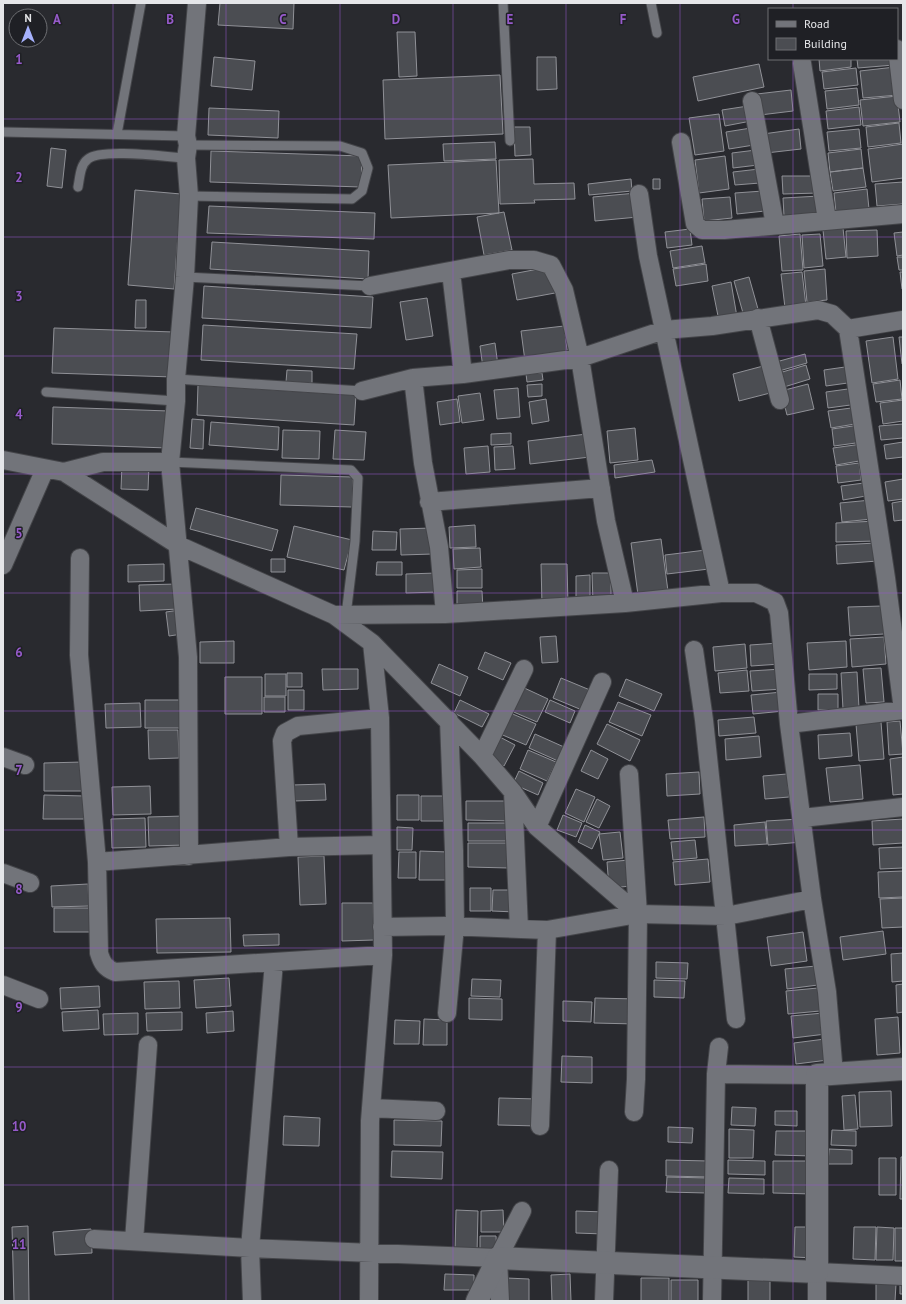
<svg xmlns="http://www.w3.org/2000/svg" width="906" height="1304" viewBox="0 0 906 1304" font-family="'PT Sans',sans-serif">
	<rect width="100%" height="100%" fill="#292a2f"/>
	<path fill="#4b4d52" stroke="#909197" d="M220 3H294L293 29 218 25Z
		M397 32H415L417 76 399 77Z
		M214 57 255 61 252 90 211 86Z
		M537 57H556L557 89 537 90Z
		M819 59H851V67L820 71Z
		M857 59H893L894 65 858 68Z
		M759 64 764 87 698 101 693 77Z
		M895 67 898 95 863 98 860 71Z
		M856 68 858 85 824 89 822 72Z
		M500 75 503 134 385 139 383 80Z
		M857 88 859 105 827 109 825 91Z
		M791 90 793 111 760 115 757 94Z
		M897 96 900 122 863 126 860 100Z
		M748 106 751 121 725 126 722 110Z
		M859 107 861 125 828 129 826 111Z
		M209 108 279 111 278 138 208 135Z
		M719 114 724 151 695 155 689 118Z
		M899 123 901 143 868 147 866 127Z
		M514 127H530L531 155 515 156Z
		M751 128 754 145 729 149 726 132Z
		M799 129 801 149 766 153 763 134Z
		M859 129 861 148 829 151 827 132Z
		M495 142 496 159 444 161 443 144Z
		M903 144V178L872 182 868 149Z
		M51 148 66 150 62 188 47 186Z
		M861 149 863 168 830 172 828 153Z
		M756 150 758 165 733 168 732 153Z
		M211 151 362 156 361 187 210 182Z
		M725 156 729 189 699 193 695 160Z
		M533 159 534 184 574 183 575 199 534 200 535 203 500 204 499 160Z
		M496 160 499 213 391 218 388 165Z
		M863 168 866 187 833 191 830 172Z
		M759 169 760 183 735 185 733 172Z
		M782 176H818L819 193 783 194Z
		M631 179 632 191 589 195 588 184Z
		M653 179H660V189H653Z
		M903 182V204L877 206 875 184Z
		M867 189 869 209 836 213 834 193Z
		M135 190 181 194 174 289 128 285Z
		M763 191 765 211 737 214 735 193Z
		M636 193 638 217 595 221 593 197Z
		M820 196 821 215 784 216 783 198Z
		M730 197 732 218 704 221 702 199Z
		M209 206 375 213 374 239 207 233Z
		M504 212 512 250 484 255 477 217Z
		M843 228 846 257 826 259 823 230Z
		M690 229 692 245 667 248 665 232Z
		M877 230 878 256 847 258 846 231Z
		M903 232V255L897 256 894 233Z
		M800 234 803 270 782 271 779 236Z
		M820 234 823 266 804 268 802 235Z
		M212 242 369 251 368 279 210 269Z
		M702 246 705 263 673 268 670 251Z
		M897 257H903V270H899Z
		M706 264 708 281 676 286 673 269Z
		M549 267 555 293 517 300 512 274Z
		M825 269 827 300 807 302 804 271Z
		M802 272 806 306 785 308 781 274Z
		M900 272H903V288L902 289Z
		M749 277 758 309 743 313 734 281Z
		M731 282 737 317 719 321 712 286Z
		M204 286 373 297 371 328 202 318Z
		M427 298 433 336 406 340 400 302Z
		M136 300H146V328H135Z
		M203 325 357 334 354 369 201 360Z
		M564 326 568 356 525 361 521 331Z
		M54 328 174 332 173 377 52 373Z
		M893 337 898 379 872 383 866 341Z
		M899 337H903V364H902Z
		M495 343 498 366 483 368 480 346Z
		M805 354 807 363 779 371 776 362Z
		M767 365 774 392 739 401 733 374Z
		M806 365 810 379 784 387 779 373Z
		M852 366 855 382 826 386 824 370Z
		M287 370 312 371V383L286 382Z
		M542 373 543 380 527 382 526 374Z
		M900 380 902 399 876 402 873 384Z
		M542 384V396L528 397 527 385Z
		M808 384 814 409 787 415 781 391Z
		M198 385 356 395 354 425 197 415Z
		M518 388 520 417 497 419 494 390Z
		M855 388 858 404 828 408 826 392Z
		M480 393 484 420 462 423 458 396Z
		M457 399 460 422 440 425 437 402Z
		M546 399 549 421 532 424 529 402Z
		M903 400V421L883 424 880 403Z
		M53 407 169 411 168 448 52 444Z
		M859 407 861 423 831 428 828 411Z
		M192 419 204 420 203 449 190 448Z
		M211 422 279 427 278 450 209 445Z
		M903 424V438L881 440 879 426Z
		M860 425 863 442 834 446 832 429Z
		M635 428 638 460 610 463 607 431Z
		M283 430 320 431 319 459 282 458Z
		M335 430 366 432 364 460 333 459Z
		M511 433V444L491 445V434Z
		M587 434 590 457 530 464 528 441Z
		M903 442V457L886 459 884 445Z
		M862 444 865 460 836 465 833 448Z
		M488 446 490 472 466 474 464 448Z
		M513 446 515 469 495 470 494 447Z
		M652 460 655 472 615 478 614 465Z
		M859 463 861 480 838 483 836 466Z
		M122 464 149 465 148 490 121 489Z
		M281 475 353 477 352 507 280 505Z
		M903 479V499L888 501 885 482Z
		M864 483 866 496 843 500 841 486Z
		M871 500 872 519 842 522 840 503Z
		M903 501V520L894 521 892 503Z
		M196 508 278 530 272 551 190 529Z
		M877 521V541L836 542V523Z
		M475 525 476 547 450 548 449 527Z
		M294 526 352 540 344 570 287 557Z
		M432 528 433 554 401 555 400 529Z
		M373 531 397 532 396 550H372Z
		M661 539 668 591 638 595 631 543Z
		M877 543 878 561 837 564 836 545Z
		M480 548 481 567 454 569 453 549Z
		M706 550 709 569 667 574 665 555Z
		M271 559H285V572H271Z
		M377 562H402V575H376Z
		M164 564V581L128 582V565Z
		M541 564H567L568 605H542Z
		M482 569V588H457V570Z
		M437 573 438 592 406 593V574Z
		M592 573H611V602H593Z
		M590 575V601L576 602V576Z
		M177 584 178 609 140 611 139 585Z
		M457 591H482L483 610 457 611Z
		M882 606 884 634 850 636 848 607Z
		M180 610 182 634 169 636 166 612Z
		M556 636 558 662 542 663 540 637Z
		M884 637 886 664 852 667 850 639Z
		M234 641V663H200V642Z
		M846 641 847 667 809 670 807 643Z
		M779 643 781 664 751 666 750 645Z
		M745 644 747 668 715 671 713 647Z
		M485 652 511 663 503 680 478 669Z
		M439 664 468 677 460 696 431 683Z
		M881 668 884 702 866 703 863 669Z
		M322 669H358V689L323 690Z
		M782 669 783 689 752 691 750 671Z
		M747 670 749 691 720 693 718 673Z
		M857 672 859 708 843 709 841 673Z
		M287 673H302V687H287Z
		M265 674H286V696H265Z
		M809 674H837V689L809 690Z
		M225 677H262V714H225Z
		M561 678 590 690 582 710 553 698Z
		M626 679 662 694 654 711 619 696Z
		M520 686 548 699 537 722 509 710Z
		M288 690H304V710H288Z
		M782 692 784 711 753 714 751 695Z
		M818 694H838V710H818Z
		M264 697H285V712H264Z
		M145 700H181V728H145Z
		M460 700 489 714 482 727 454 713Z
		M550 700 575 711 570 723 545 712Z
		M618 702 651 715 642 736 609 722Z
		M140 703 141 727 106 728 105 704Z
		M508 712 536 724 526 745 498 733Z
		M754 717 756 733 719 736 718 720Z
		M900 721 903 754 889 755 887 722Z
		M881 722 884 759 859 761 856 724Z
		M607 724 640 740 630 761 597 744Z
		M148 730H178L179 758 149 759Z
		M850 733 852 756 819 759 818 735Z
		M535 734 564 747 558 761 529 748Z
		M498 736 515 745 504 766 487 758Z
		M759 736 761 757 726 760 725 739Z
		M528 750 556 762 547 781 520 769Z
		M591 750 608 759 598 779 581 771Z
		M903 757V794L893 795 890 759Z
		M83 762V791H44V763Z
		M860 765 863 799 830 802 826 768Z
		M519 771 543 783 538 795 513 784Z
		M699 772 700 794 667 796 666 774Z
		M787 774 789 797 765 799 763 776Z
		M325 784 326 800 293 801 292 785Z
		M150 786 151 814 113 815 112 787Z
		M576 789 595 797 584 822 565 813Z
		M44 795 85 796 84 819H43Z
		M397 795H419V820H397Z
		M421 796H448V821H421Z
		M597 799 610 806 599 828 586 822Z
		M466 801H511V821L466 820Z
		M563 815 582 823 576 837 557 830Z
		M184 816 185 845 149 846 148 817Z
		M704 817 705 837 670 839 668 820Z
		M145 818 146 847 112 848 111 819Z
		M800 819 802 842 768 845 766 821Z
		M903 819V843L873 845 872 821Z
		M765 822 767 844 735 846 734 825Z
		M468 823H509L508 841H468Z
		M585 825 600 832 592 849 578 842Z
		M397 827 413 828 412 850H397Z
		M620 832 623 858 603 860 599 834Z
		M695 840 697 858 673 860 671 842Z
		M468 843H510L509 868 468 867Z
		M903 847V868L880 869 879 848Z
		M420 851 448 852 447 880H419Z
		M399 852H416V878H398Z
		M324 856 326 904 300 905 298 857Z
		M708 859 710 882 675 885 673 862Z
		M629 860 632 886 609 888 607 862Z
		M903 871V897L879 898 878 872Z
		M88 884 89 906 52 907 51 886Z
		M470 888H491V911H470Z
		M493 890H515V912L492 911Z
		M903 898V927L882 928 880 899Z
		M342 903H373L374 940 342 941Z
		M54 908H91V932H54Z
		M230 918 231 952 157 953 156 919Z
		M883 931 886 954 843 960 840 937Z
		M803 932 807 961 771 966 767 937Z
		M279 934V945L244 946 243 935Z
		M903 953V981L892 982 891 954Z
		M656 962 688 963 687 979 656 978Z
		M816 966 818 985 787 989 785 969Z
		M229 978 231 1006 196 1008 194 980Z
		M472 979 501 980 500 997 471 996Z
		M654 980 685 981 684 998 654 997Z
		M179 981 180 1008 145 1009 144 982Z
		M903 984V1012L897 1013 896 985Z
		M99 986 100 1007 61 1009 60 988Z
		M818 988 820 1011 788 1014 786 991Z
		M469 998 502 999V1020L469 1019Z
		M595 998 637 999 636 1024 594 1023Z
		M563 1001 592 1002 591 1022 563 1021Z
		M98 1010 99 1029 63 1031 62 1012Z
		M233 1011 234 1031 207 1033 206 1013Z
		M182 1012V1030L147 1031 146 1013Z
		M138 1013V1034L104 1035 103 1014Z
		M823 1013 826 1034 793 1038 791 1016Z
		M898 1017 900 1053 877 1055 875 1019Z
		M424 1019 447 1020V1045H423Z
		M395 1020 420 1021 419 1044H394Z
		M825 1039 828 1060 796 1064 794 1043Z
		M562 1056 592 1057V1083L561 1082Z
		M891 1091 892 1126 860 1127 859 1092Z
		M855 1095 858 1129 844 1130 842 1096Z
		M499 1098 538 1099V1126L498 1125Z
		M732 1107 756 1108 755 1126 731 1125Z
		M775 1111H797V1126L775 1125Z
		M284 1116 320 1118 319 1146 283 1145Z
		M394 1120 442 1121 441 1146 394 1145Z
		M668 1127 693 1128 692 1143 668 1142Z
		M729 1129 754 1130 753 1158H729Z
		M832 1130 856 1131V1146L831 1145Z
		M776 1131H814L813 1156 775 1155Z
		M829 1149 852 1150V1164H828Z
		M392 1151 443 1152 442 1179 391 1177Z
		M901 1157H903V1199H900Z
		M879 1158H896V1195H879Z
		M666 1160 709 1161V1177L666 1176Z
		M728 1160 765 1161V1175L728 1174Z
		M773 1161H813V1194L773 1193Z
		M667 1177 708 1178 707 1193 666 1192Z
		M729 1178 764 1179V1194L728 1193Z
		M456 1210 478 1211 477 1254 455 1253Z
		M503 1210 504 1232H481V1211Z
		M576 1211 605 1212 604 1234 576 1233Z
		M28 1226 29 1301H14L12 1227Z
		M795 1227H815V1258L794 1257Z
		M854 1227H876L875 1260 853 1259Z
		M877 1227 894 1228 893 1260H876Z
		M895 1228H903V1261H895Z
		M91 1229 92 1253 55 1255 53 1232Z
		M480 1236H496L497 1253 480 1254Z
		M445 1274 474 1275V1290H444Z
		M570 1274 571 1301H552L551 1275Z
		M506 1278 529 1279V1301H505Z
		M641 1278H669V1301H641Z
		M748 1279H770V1301H748Z
		M671 1280H698V1301H671Z
		M876 1283 896 1284 895 1301H876Z
		M900 1284H903V1294H900Z"/>
	<g fill="none" stroke-linecap="round" stroke-linejoin="round">
		<g stroke="#444549" stroke-width="11">
			<path id="lane" d="M503 3 510 141
				M651 3 657 33
				M3 132 186 136
				M117 134 141 3
				M188 145 340 146 362 153 368 168 362 191 352 199 189 196
				M78 187C80 177 80 165 88 159 102 148 167 157 186 158
				M185 277 370 286
				M176 379 362 391
				M46 392 176 401
				M170 462 351 470 358 478 355 541 346 615"/>
		</g>
		<g stroke="#444549" stroke-width="20">
			<path id="street" d="M897 49 903 100
				M802 63 827 220
				M752 101 775 225
				M681 142 695 224 702 230H724L903 214
				M639 194 648 256 721 593
				M451 272 463 374
				M370 286 509 260H534L551 265 564 290 580 358 606 521 625 603
				M758 318 780 400
				M848 329 886 578 903 710
				M413 378 463 374 580 358 664 330 712 326 818 310 832 314 848 329 903 320
				M362 391 413 378 423 463 439 547 445 614
				M3 460 64 472 103 462H170
				M64 472 178 545 334 615 372 643 482 756 513 792 537 827 638 914
				M429 502 601 488
				M80 558 79 655 97 862 99 953C102 963 105 968 115 972L383 955 380 718 372 643
				M3 565 45 469
				M334 615 445 614 625 603 721 593H756L775 602 779 613 789 724 812 899 827 992 834 1074
				M694 650 704 720 736 1019
				M789 724 903 710
				M482 756 524 669
				M3 757 25 765
				M629 774 638 914 636 1079 634 1112
				M513 792 519 929
				M802 818 903 807
				M537 827 602 682
				M289 847 282 741 285 733 298 726 380 718
				M189 856 188 657 170 462 176 401V379L185 277 189 196 186 158 188 145 186 136 197 3
				M97 862 289 847 380 845
				M3 873 30 883
				M382 927 445 926 547 930 638 914 726 916 812 899
				M3 985 39 999
				M447 1013 455 926 454 851 449 720
				M716 1074 817 1075
				M371 1108 436 1111
				M540 1126 547 930
				M94 1239 250 1248 498 1258
				M134 1241 148 1045
				M252 1301 250 1248 274 962
				M369 1301 370 1121 383 955
				M500 1301 498 1258 522 1211
				M604 1301 609 1170
				M712 1301 716 1074 719 1047
				M817 1301V1272L903 1276"/>
		</g>
		<g stroke="#444549" stroke-width="24">
			<path id="secondary" d="M477 1301 498 1258 817 1272V1075L903 1069"/>
		</g>
		<use href="#lane" stroke="#72747a" stroke-width="9"/>
		<use href="#street" stroke="#72747a" stroke-width="18"/>
		<use href="#secondary" stroke="#72747a" stroke-width="22"/>
	</g>
	<path fill="none" stroke="#965aca" stroke-width="1" stroke-opacity="0.55" d="M113 3V1301M226 3V1301M340 3V1301M453 3V1301M566 3V1301M680 3V1301M793 3V9M793 59V1301M3 119H903M3 237H903M3 356H903M3 474H903M3 593H903M3 711H903M3 830H903M3 948H903M3 1067H903M3 1185H903"/>
	<g font-size="13" text-anchor="middle" font-weight="bold" fill="#965aca" stroke="#1f2025" stroke-width="3" stroke-linejoin="round" paint-order="stroke">
		<text x="57" y="24">A</text>
		<text x="170" y="24">B</text>
		<text x="283" y="24">C</text>
		<text x="396" y="24">D</text>
		<text x="510" y="24">E</text>
		<text x="623" y="24">F</text>
		<text x="736" y="24">G</text>
		<text x="19" y="64">1</text>
		<text x="19" y="182">2</text>
		<text x="19" y="301">3</text>
		<text x="19" y="419">4</text>
		<text x="19" y="538">5</text>
		<text x="19" y="657">6</text>
		<text x="19" y="775">7</text>
		<text x="19" y="894">8</text>
		<text x="19" y="1012">9</text>
		<text x="19" y="1131">10</text>
		<text x="19" y="1249">11</text>
	</g>
	<rect width="906" height="1304" fill="none" stroke="#e5e6e9" stroke-width="8"/>
	<rect x="768" y="8" width="130" height="52" fill="#1f2025" stroke="#6e6f73"/>
	<rect x="776" y="21" width="20" height="6" fill="#72747a" stroke="#6e6f73"/>
	<text x="804" y="28" font-size="12" fill="#e5e6e9">Road</text>
	<rect x="776" y="38" width="20" height="12" fill="#4b4d52" stroke="#6e6f73"/>
	<text x="804" y="48" font-size="12" fill="#e5e6e9">Building</text>
	<g transform="translate(28 28)"><circle r="19" fill="#1f2025" stroke="#6e6f73"/>
	<path d="M0-3L7 15L0 10L-7 15Z" fill="#a6b1fc"/>
	<text y="-6" font-size="11" font-weight="bold" text-anchor="middle" fill="#e5e6e9">N</text>
	</g>
</svg>
